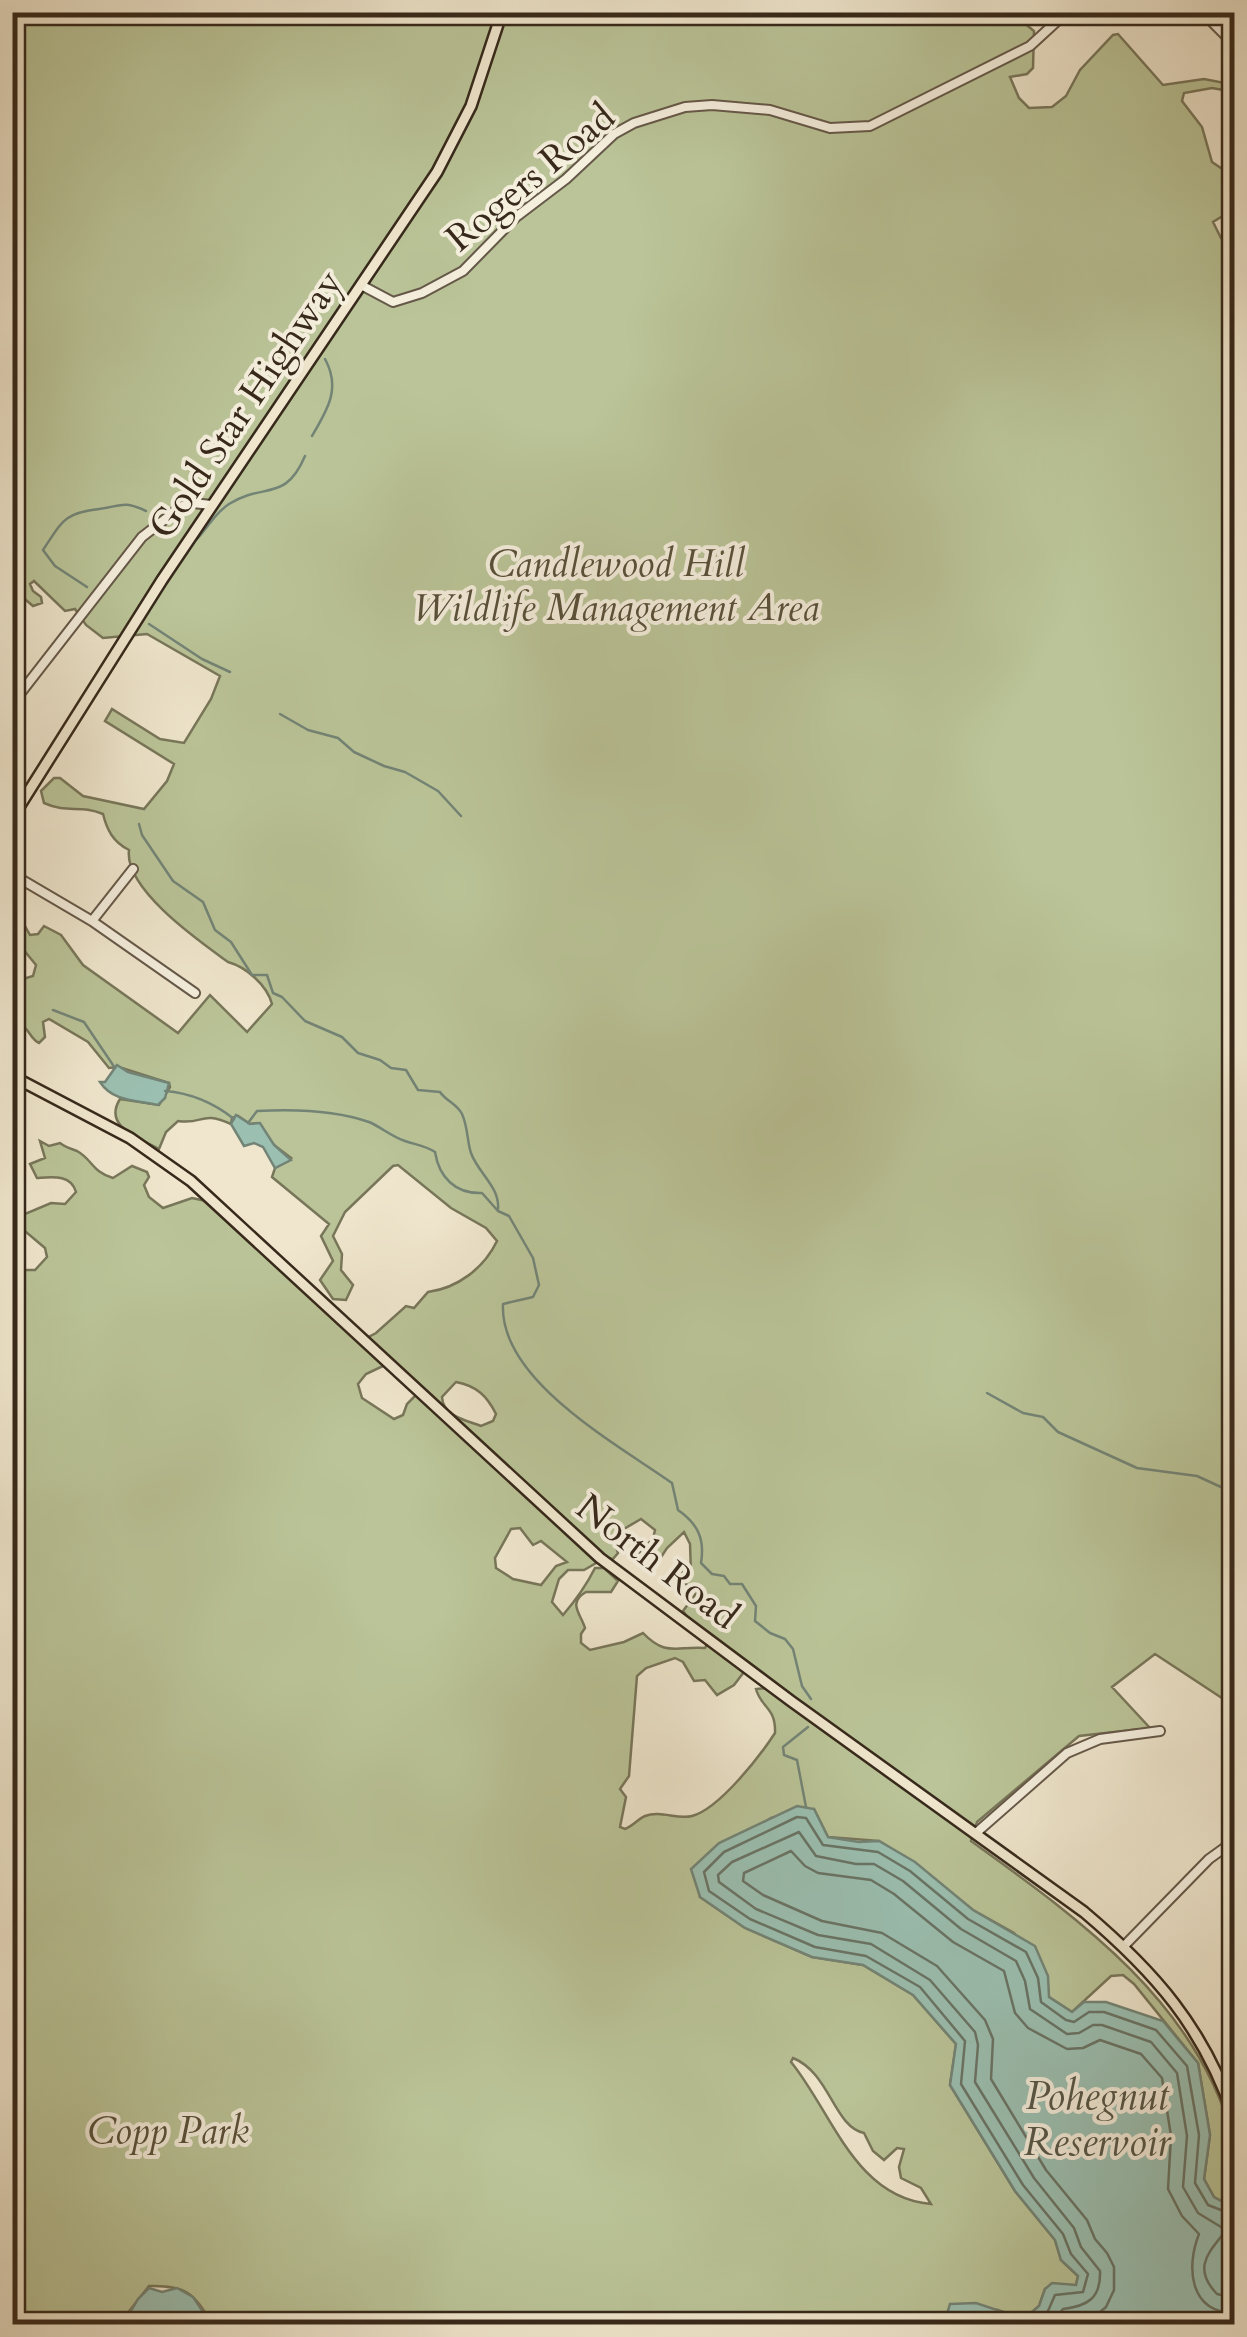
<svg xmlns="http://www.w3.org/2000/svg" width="1247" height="2337" viewBox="0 0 1247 2337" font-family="Cardo,serif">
	<rect width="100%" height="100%" fill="#efe6cd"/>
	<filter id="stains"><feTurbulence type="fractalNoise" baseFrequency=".002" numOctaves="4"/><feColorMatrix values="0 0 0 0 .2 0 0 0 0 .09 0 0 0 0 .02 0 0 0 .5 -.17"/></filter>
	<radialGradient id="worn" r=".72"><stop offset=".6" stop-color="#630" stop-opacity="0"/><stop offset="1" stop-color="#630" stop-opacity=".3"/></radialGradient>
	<path fill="#bac498" stroke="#78765a" stroke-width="2.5" fill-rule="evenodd" d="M13 13H979L1006 23 1023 22 1034 31 1033 68 1027 74 1010 77 1019 98 1029 108 1052 107 1066 96 1080 70 1113 35 1118 34 1163 85 1204 79 1225 83 1227 87 1223 90 1212 88 1184 93 1182 101 1202 127 1212 162 1234 177V209L1213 222 1221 238 1234 249V1706L1155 1654 1112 1687 1150 1728 1079 1736 977 1822 971 1841C1078 1918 1198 2003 1233 2139 1239 2159 1234 2186 1234 2208L1214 2197 1204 2179 1210 2135 1198 2063 1134 1984 1123 1975 1111 1976 1072 2012 1049 1997 1047 1976 1014 1933 973 1910 915 1863 879 1841 828 1837 814 1809 771 1818 760 1826 700 1897 745 1928 812 1957 863 1965 913 1995 956 2044 950 2085 1015 2191 1055 2240 1061 2260 1078 2276 1076 2285 1045 2289 1039 2306 1024 2319 998 2310 951 2305 944 2324H212C195 2293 185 2285 149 2286L119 2324H13V1263L24 1270H35L47 1257 45 1248 20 1227V1216L51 1203 65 1204 76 1192C71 1174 52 1177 37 1178L30 1164 45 1158 40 1141 49 1146 60 1143C65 1147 71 1149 77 1151 92 1159 92 1172 113 1178L132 1166 147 1172 149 1177 144 1185 149 1197 163 1208 192 1198 206 1201 359 1342 376 1333 406 1306 414 1308 428 1292C458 1288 484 1268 497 1241L486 1228 451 1208 398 1165 393 1166 345 1212 333 1236 342 1254 341 1270 353 1285 346 1300 333 1299 320 1280 333 1261 321 1236 329 1224 272 1177 275 1168 291 1158 274 1145 257 1123 250 1124 238 1116 232 1118 231 1124C200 1110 204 1125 178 1121L166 1132 159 1149C137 1137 103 1126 120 1099L159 1105 170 1087 169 1083 119 1067 109 1068 88 1042 49 1019 43 1022 45 1037 39 1043C29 1038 30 1028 18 1023L13 1026V982L33 976 36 965 14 938 12 903 30 935 38 934 44 926 61 935 83 965 178 1033 210 995 247 1032 272 1004C267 985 246 967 228 962 199 941 124 889 129 850 113 842 107 830 103 814 80 804 68 814 44 803L41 791 54 778H60L83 796 144 809 167 781 174 764 105 721 112 709 160 739 184 743 211 699 220 676 147 634 103 638 86 625 75 609 65 611 34 581 30 584 33 591 41 597 42 603 33 606 13 589ZM385 1365 416 1395 407 1404 403 1415 394 1419 362 1398 358 1384 366 1374ZM456 1382C477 1386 487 1396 496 1414L493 1421 481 1426C465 1420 443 1416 442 1397ZM641 1519 655 1530 653 1539 634 1557 650 1574 667 1548 684 1532 690 1544 691 1573 686 1575 679 1569 676 1577 697 1592 683 1611 707 1644 705 1648C676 1646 666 1657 643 1633L624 1642 590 1650 581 1643V1634L585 1628C581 1614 567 1603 586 1592H611L618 1581 604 1568H595C587 1584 575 1601 563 1615L552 1602 559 1579 568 1570H584L605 1558 613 1559 618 1553 614 1541 617 1533ZM520 1528 533 1545 541 1541 567 1562 556 1566 541 1585 513 1579 496 1568 495 1558 511 1529ZM675 1658 683 1662 694 1681 705 1680 717 1695 734 1685 744 1672 768 1688 756 1689C761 1708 776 1707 775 1733 760 1756 719 1809 692 1816 677 1820 661 1810 645 1816 638 1819 633 1826 625 1829L620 1827 626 1797 620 1789 629 1776 637 1676 646 1668ZM793 2058C830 2073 834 2127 864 2133L873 2151 884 2160 897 2148 904 2149 899 2167 901 2178 921 2188 931 2204C855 2198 832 2112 791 2062Z"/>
	<path fill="#9bc0b2" stroke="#738476" stroke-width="2.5" d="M117 1065 128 1072 169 1083 165 1098 158 1105C136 1100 113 1102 100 1082H105Z
		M236 1115 250 1124 260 1123 274 1145 291 1160 275 1168 263 1147 254 1143 244 1146 231 1124Z
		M797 1806 814 1809 828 1837 859 1842 879 1841 915 1862 973 1910 1035 1946 1048 1976 1049 1997 1072 2012 1084 2002H1106L1163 2021 1198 2063 1210 2135 1204 2179 1214 2197 1234 2208V2237L1228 2270 1234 2286V2324H944L950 2304 976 2303 1024 2319 1039 2306 1045 2289 1052 2283 1076 2285 1078 2276 1061 2260 1055 2240 1015 2191 950 2085 956 2044 913 1995 863 1965 812 1957 745 1928 700 1897 691 1869 719 1843Z
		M149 2288 162 2292 177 2288 193 2297 211 2324H123L138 2299Z"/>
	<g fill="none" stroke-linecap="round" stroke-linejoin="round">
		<path stroke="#697466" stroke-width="2.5" d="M1033 2324 1048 2311 1055 2295 1083 2292 1088 2274 1071 2254 1063 2234 1023 2185 961 2084 965 2041 920 1987 866 1956 815 1947 750 1919 709 1891 704 1872 724 1852 797 1817 806 1818 823 1845 878 1852 910 1871 968 1919 1026 1952 1038 1978 1041 2002 1066 2020 1074 2022 1089 2012H1104L1156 2030 1187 2066 1199 2135 1195 2183 1208 2205 1234 2215
			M1052 2324 1063 2309C1088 2306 1101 2298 1100 2271L1081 2247 1074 2228 1034 2178 975 2082 978 2045 975 2032 930 1980 871 1944 818 1935 756 1909 719 1882 718 1875 732 1862 799 1832 816 1856 856 1864H874L903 1881 961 1929 1016 1961 1025 1981 1030 2009 1067 2034 1079 2033 1093 2025H1102L1151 2042 1177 2073 1187 2136 1183 2187 1198 2213 1226 2230C1212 2250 1190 2266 1217 2294L1234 2298
			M1072 2324 1094 2317 1106 2307 1114 2290V2267L1107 2253 1095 2239 1087 2220 1046 2170 991 2079 993 2039 985 2020 937 1966 882 1933 822 1921 763 1895 743 1881 744 1873 791 1851 805 1866 818 1873 871 1880 894 1894 953 1942 1004 1971 1015 2013 1028 2028 1067 2049 1083 2048 1100 2040 1141 2054 1162 2078 1171 2136 1168 2189 1182 2216 1199 2234C1186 2267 1189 2312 1234 2313"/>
		<path stroke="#738476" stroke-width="2.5" d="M312 436C328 409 341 388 325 359
			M197 539C208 527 215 513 229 504 264 482 285 503 305 456
			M87 587 55 566 43 550C62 522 63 513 99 509 122 506 123 500 146 511
			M149 624 202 659 230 672
			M280 714 308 730 338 738 354 752 384 766 405 772 438 791 461 816
			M139 824 142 835 173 881 203 902 215 930 231 942 252 975H267L273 993 282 997 305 1021 342 1037 358 1053 380 1060 391 1068 406 1070 418 1090 440 1092C446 1101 457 1104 462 1114 468 1127 467 1141 471 1153 478 1173 500 1187 498 1209
			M53 1010 84 1022 115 1068
			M165 1091C190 1093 214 1103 234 1119
			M248 1123 257 1111C293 1109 335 1110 369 1122 381 1127 392 1137 405 1141 416 1145 424 1145 435 1152 439 1177 455 1194 482 1193L498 1211 509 1216 533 1258 539 1285 533 1297 503 1304C499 1380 617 1444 672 1483L678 1510C698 1524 705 1539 701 1563L712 1574 724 1576 730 1584H742L756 1606 755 1621 770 1633 785 1639 793 1649 802 1686 811 1699
			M987 1393 1023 1413 1043 1417 1058 1432 1137 1468 1197 1476 1234 1493
			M806 1807 797 1760 784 1755 783 1747 808 1727"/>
		<g stroke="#655848" stroke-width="12">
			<path id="minor" d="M1202 12 1234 44
				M361 285 393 302 422 293 463 271 516 217 566 179 614 134 634 123 685 107 712 105 770 110 830 128 870 126 1030 46 1067 12
				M12 704 142 537 182 506 193 503 211 505
				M12 874 92 921 195 993
				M92 921 133 869
				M976 1833 1067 1753 1100 1739 1160 1731
				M1124 1946 1209 1859 1234 1841"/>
		</g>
		<g stroke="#37291b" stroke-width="14">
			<path id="major" d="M12 818 162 580 437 172 471 106 502 12
				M12 1076 130 1138 191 1181 600 1558 791 1701 1084 1912C1155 1972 1204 2028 1234 2117"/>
		</g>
		<use href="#minor" stroke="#f5efde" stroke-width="8"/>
		<use href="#major" stroke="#efe6cd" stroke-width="9"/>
	</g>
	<g text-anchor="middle" stroke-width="8" stroke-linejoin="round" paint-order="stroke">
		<g font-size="38" fill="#37291b" stroke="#f5efde">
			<text transform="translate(530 177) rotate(-40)" y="13">Rogers Road</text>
			<text transform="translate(245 404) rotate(-56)" y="13">Gold Star Highway</text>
			<text transform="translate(658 1561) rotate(38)" y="13">North Road</text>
		</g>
		<g font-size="38" font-style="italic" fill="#58503a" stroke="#f5efde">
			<text x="616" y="576">Candlewood Hill<tspan x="616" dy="44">Wildlife Management Area</tspan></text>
			<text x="168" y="2143">Copp Park</text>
		</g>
		<g font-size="40" font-style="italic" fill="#555648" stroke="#f5efde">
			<text x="1097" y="2109">Pohegnut<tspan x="1097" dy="46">Reservoir</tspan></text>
		</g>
	</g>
	<rect width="1247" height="2337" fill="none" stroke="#efe6cd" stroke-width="50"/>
	<rect x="15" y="15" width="1217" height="2307" fill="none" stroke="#37291b" stroke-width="5"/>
	<rect x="25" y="25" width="1197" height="2287" fill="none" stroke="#37291b" stroke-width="2.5"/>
	<rect width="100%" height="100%" filter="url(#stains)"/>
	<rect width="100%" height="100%" fill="url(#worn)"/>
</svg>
